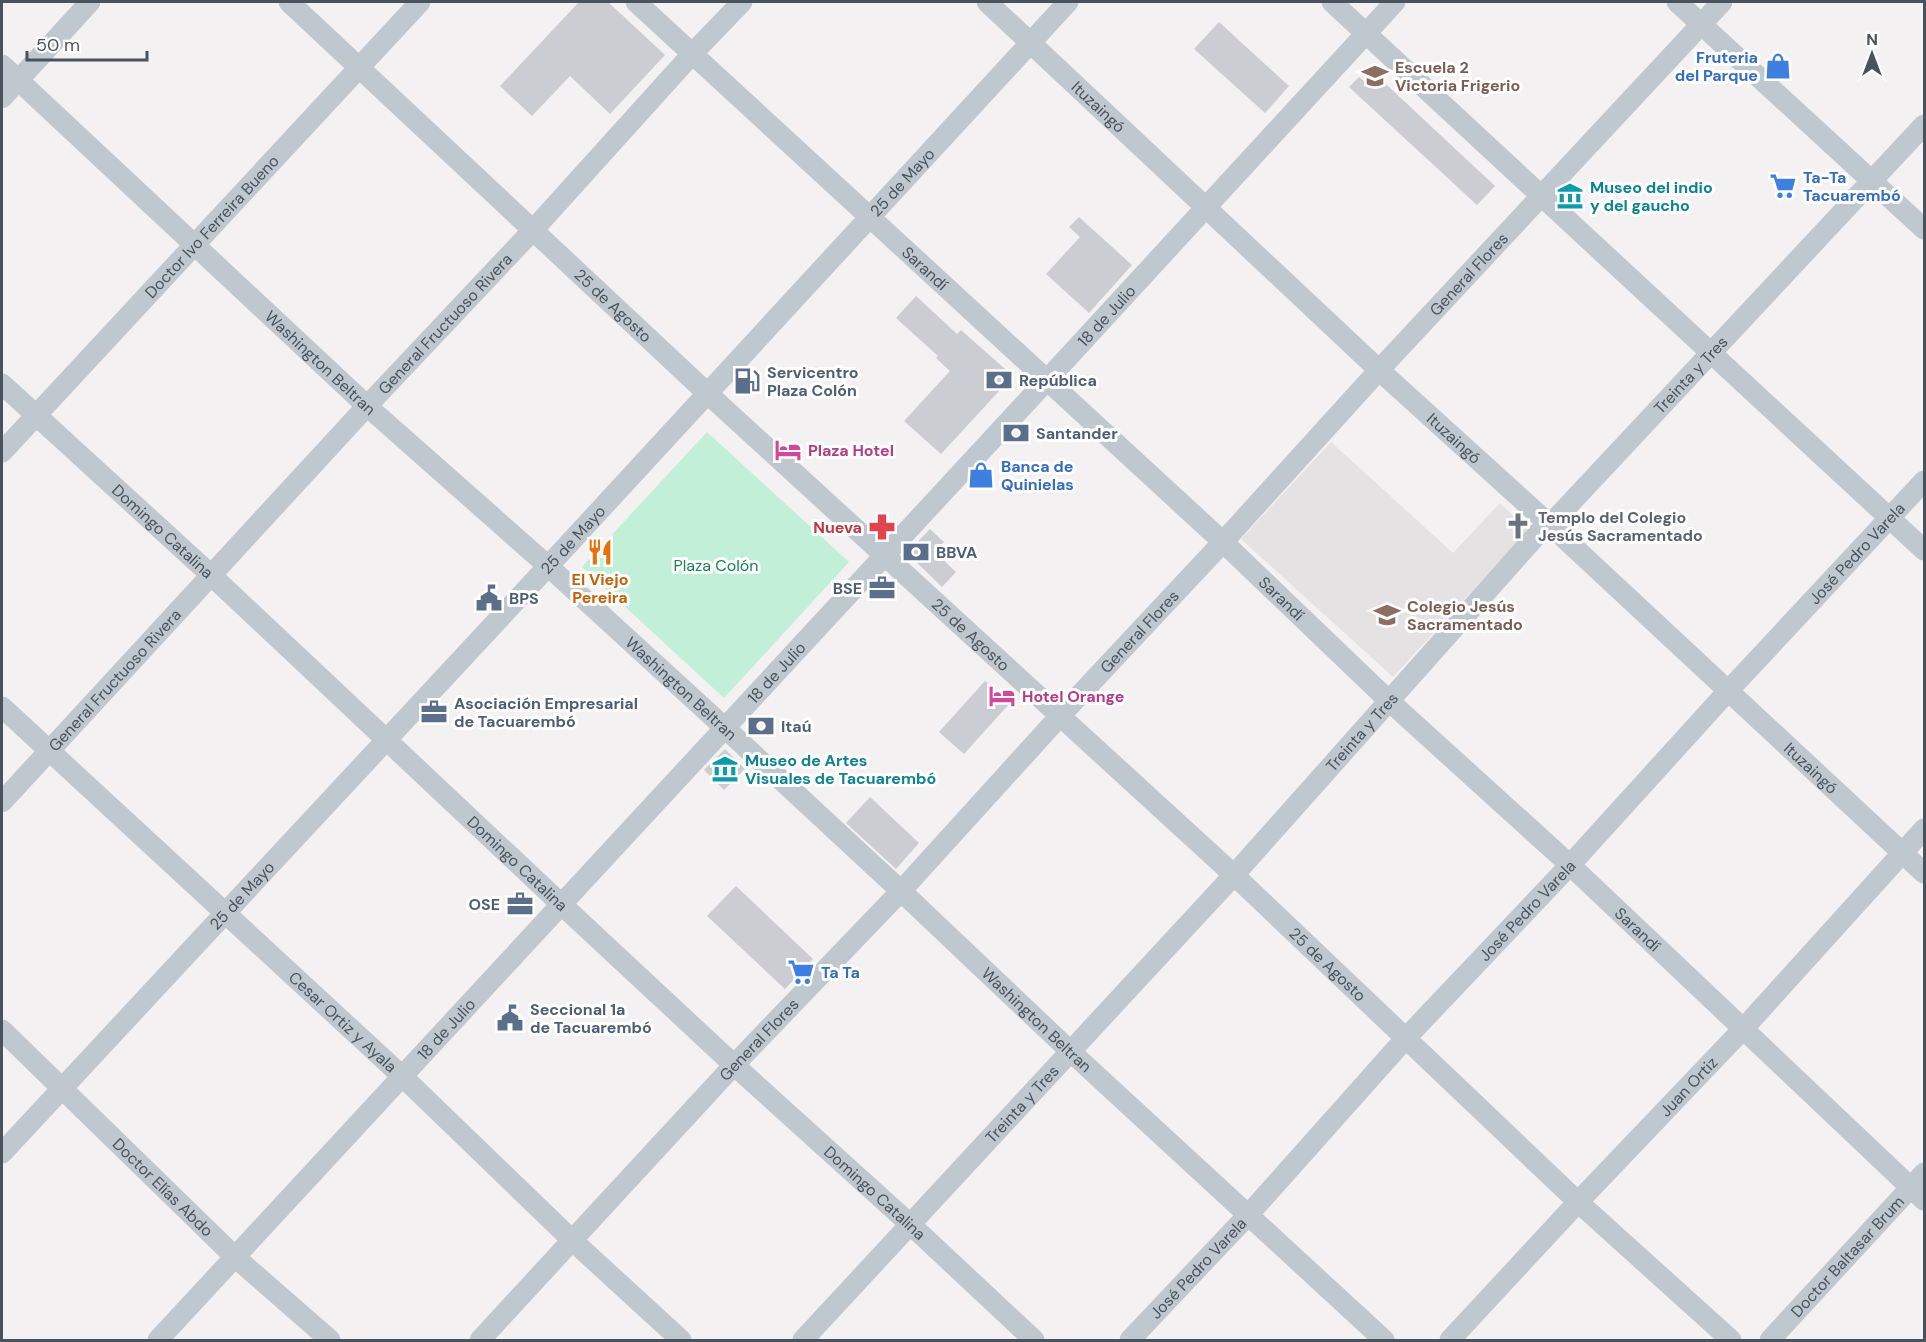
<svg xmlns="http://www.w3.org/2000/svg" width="1926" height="1342" viewBox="0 0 1926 1342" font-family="'DM Sans',sans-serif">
	<rect width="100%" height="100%" fill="#f3f1f1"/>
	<path fill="#e4e2e3" d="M1331 442 1453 553 1500 503 1528 530 1393 677 1241 539Z"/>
	<path fill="#c2efd7" d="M707 432 849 562 724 698 582 567Z"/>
	<path fill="#cbcdd3" d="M579 2H608L665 55 610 114 570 76 532 116 500 86Z
		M1219 22 1289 86 1265 113 1194 49Z
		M1374 73 1495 186 1477 205 1349 87 1359 77 1365 82Z
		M1079 217 1132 265 1089 313 1046 274 1080 237 1069 227Z
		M916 296 957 334 961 330 1013 376 941 454 904 421 950 371 936 358 938 356 896 318Z
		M930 529 944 542 934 551 956 572 942 587 907 553Z
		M985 681 1010 703 964 754 939 732Z
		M725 749 745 769 724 790 704 770Z
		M870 797 919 843 896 869 846 823Z
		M736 886 813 959 785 989 707 916Z"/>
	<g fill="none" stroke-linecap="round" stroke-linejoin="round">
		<g stroke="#bfc7cf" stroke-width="21">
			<path id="s1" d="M289 2 707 393 1234 875 1578 1202 1731 1340"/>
			<path id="s2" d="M636 2 1223 542 1388 700 1570 865 1924 1200"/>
			<path id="s3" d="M987 2 1379 370 1550 525 1924 873"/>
			<path d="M1332 2 1924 550"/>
			<path d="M1677 2 1924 229"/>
			<path id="s4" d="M2 65 367 406 548 566 712 716 901 891 1070 1051 1384 1340"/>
			<path d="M2 98 90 2"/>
			<path id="s5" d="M2 384 211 575 561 904 734 1065 911 1225 1034 1340"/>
			<path id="s6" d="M2 452 420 2"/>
			<path id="s7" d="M2 707 403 1077 573 1241 681 1340"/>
			<path id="s8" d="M2 802 367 406 534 229 693 53 742 2"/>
			<path id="s9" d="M2 1030 235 1257 330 1340"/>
			<path id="s10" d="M2 1153 564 549 1068 2"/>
			<path id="s11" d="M158 1340 1047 380 1395 2"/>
			<path id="s12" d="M480 1340 734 1065 901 891 1060 716 1223 542 1379 370 1722 2"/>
			<path id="s13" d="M803 1340 1234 875 1543 528 1550 525 1924 125"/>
			<path id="s14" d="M1130 1340 1249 1214 1405 1039 1570 865 1728 691 1924 481"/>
			<path id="s15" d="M1450 1340 1578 1202 1744 1028 1924 829"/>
			<path id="s16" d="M1770 1340 1924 1173"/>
		</g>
	</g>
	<defs>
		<g id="shop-bare" transform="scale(2.07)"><path d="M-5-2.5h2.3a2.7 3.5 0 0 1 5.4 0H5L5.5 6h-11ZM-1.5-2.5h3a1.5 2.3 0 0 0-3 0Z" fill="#3f7fe0" stroke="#fff" stroke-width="2.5" paint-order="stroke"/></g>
		<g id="school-bare" transform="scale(2.07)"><path d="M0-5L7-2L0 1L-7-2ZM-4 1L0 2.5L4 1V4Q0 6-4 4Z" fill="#8d6e63" stroke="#fff" stroke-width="2.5" paint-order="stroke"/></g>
		<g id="supermarket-bare" transform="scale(2.07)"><path d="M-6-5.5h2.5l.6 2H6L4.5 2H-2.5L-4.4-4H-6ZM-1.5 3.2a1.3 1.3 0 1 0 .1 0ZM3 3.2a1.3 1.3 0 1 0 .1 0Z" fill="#3f7fe0" stroke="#fff" stroke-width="2.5" paint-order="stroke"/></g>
		<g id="museum-bare" transform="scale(2.07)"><path d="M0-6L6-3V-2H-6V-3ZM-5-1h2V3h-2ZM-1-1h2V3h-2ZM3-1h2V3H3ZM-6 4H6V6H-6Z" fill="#0f9aa8" stroke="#fff" stroke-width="2.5" paint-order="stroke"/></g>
		<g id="bank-bare" transform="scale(2.07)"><path d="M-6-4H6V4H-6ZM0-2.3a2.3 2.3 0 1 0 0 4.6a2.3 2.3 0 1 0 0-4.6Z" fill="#5c6f8a" stroke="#fff" stroke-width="2.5" paint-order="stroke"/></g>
		<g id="fuel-bare" transform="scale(2.07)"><path d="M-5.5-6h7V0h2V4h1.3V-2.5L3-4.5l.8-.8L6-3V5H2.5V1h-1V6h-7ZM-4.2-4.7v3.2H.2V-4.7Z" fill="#5c6f8a" stroke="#fff" stroke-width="2.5" paint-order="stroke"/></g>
		<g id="hotel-bare" transform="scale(2.07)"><path d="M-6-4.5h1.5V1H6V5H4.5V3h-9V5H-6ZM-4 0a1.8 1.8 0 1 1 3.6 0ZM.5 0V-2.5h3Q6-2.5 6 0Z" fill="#d1479c" stroke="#fff" stroke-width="2.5" paint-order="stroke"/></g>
		<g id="church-bare" transform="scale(2.07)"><path d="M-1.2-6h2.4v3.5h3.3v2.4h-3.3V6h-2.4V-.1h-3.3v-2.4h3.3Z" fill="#6b7280" stroke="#fff" stroke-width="2.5" paint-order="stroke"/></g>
		<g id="pharmacy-bare" transform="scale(2.07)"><path d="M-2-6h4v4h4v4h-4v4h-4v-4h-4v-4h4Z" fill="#e0444e" stroke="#fff" stroke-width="2.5" paint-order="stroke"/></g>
		<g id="restaurant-bare" transform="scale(2.07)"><path d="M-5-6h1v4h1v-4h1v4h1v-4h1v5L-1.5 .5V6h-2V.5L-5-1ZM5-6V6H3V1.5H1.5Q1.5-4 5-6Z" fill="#e8710a" stroke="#fff" stroke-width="2.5" paint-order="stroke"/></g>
		<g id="office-bare" transform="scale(2.07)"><path d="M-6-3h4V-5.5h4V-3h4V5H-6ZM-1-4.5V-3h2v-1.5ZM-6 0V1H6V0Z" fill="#5c6f8a" stroke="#fff" stroke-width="2.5" paint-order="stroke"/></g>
		<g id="civic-bare" transform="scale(2.07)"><path d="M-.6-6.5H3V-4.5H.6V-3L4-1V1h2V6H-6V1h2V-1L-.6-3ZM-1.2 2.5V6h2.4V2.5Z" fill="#5c6f8a" stroke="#fff" stroke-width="2.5" paint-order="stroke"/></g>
	</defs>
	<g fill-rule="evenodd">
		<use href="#shop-bare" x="1778" y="66"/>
		<use href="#school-bare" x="1375" y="76"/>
		<use href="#supermarket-bare" x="1783" y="186"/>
		<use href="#museum-bare" x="1570" y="196"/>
		<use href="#bank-bare" x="999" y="380"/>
		<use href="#fuel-bare" x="747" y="381"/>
		<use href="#bank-bare" x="1016" y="433"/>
		<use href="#hotel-bare" x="788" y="450"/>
		<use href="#shop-bare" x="981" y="475"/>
		<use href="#church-bare" x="1518" y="526"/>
		<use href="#pharmacy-bare" x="882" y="527"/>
		<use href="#restaurant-bare" x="600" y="552"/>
		<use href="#bank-bare" x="916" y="552"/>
		<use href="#office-bare" x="882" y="588"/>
		<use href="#civic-bare" x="489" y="598"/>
		<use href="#school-bare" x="1387" y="615"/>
		<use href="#hotel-bare" x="1002" y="696"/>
		<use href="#office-bare" x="434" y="712"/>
		<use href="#bank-bare" x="761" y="726"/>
		<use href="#museum-bare" x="725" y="769"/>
		<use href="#office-bare" x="520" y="904"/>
		<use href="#supermarket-bare" x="801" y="972"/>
		<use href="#civic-bare" x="510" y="1018"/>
	</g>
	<g text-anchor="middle" stroke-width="6" stroke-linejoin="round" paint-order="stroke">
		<g font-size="16" font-weight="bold" fill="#366cbe" stroke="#fff" text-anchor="start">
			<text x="1758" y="63" text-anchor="end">Fruteria<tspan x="1758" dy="18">del Parque</tspan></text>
			<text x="1803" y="183">Ta-Ta<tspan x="1803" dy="18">Tacuarembó</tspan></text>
			<text x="1001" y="472">Banca de<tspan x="1001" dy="18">Quinielas</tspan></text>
			<text x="821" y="978">Ta Ta</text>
		</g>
		<g font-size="16" font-weight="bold" fill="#785e54" stroke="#fff" text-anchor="start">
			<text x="1395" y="73">Escuela 2<tspan x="1395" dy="18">Victoria Frigerio</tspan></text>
			<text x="1407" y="612">Colegio Jesús<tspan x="1407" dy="18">Sacramentado</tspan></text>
		</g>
		<g font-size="16" fill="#49535e" stroke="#fff">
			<text dy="6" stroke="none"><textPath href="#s3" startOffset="153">Ituzaingó</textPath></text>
			<text dy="6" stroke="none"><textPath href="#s10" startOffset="1324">25 de Mayo</textPath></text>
			<text dy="6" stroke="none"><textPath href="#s6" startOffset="308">Doctor Ivo Ferreira Bueno</textPath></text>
			<text dy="6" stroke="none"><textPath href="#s2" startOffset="393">Sarandí</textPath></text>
			<text dy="6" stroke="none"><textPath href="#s12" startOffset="1454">General Flores</textPath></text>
			<text dy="6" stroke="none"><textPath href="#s1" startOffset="444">25 de Agosto</textPath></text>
			<text dy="6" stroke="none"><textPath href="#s11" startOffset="1396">18 de Julio</textPath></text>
			<text dy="6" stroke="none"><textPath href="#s8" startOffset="652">General Fructuoso Rivera</textPath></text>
			<text dy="6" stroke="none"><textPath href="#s4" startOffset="436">Washington Beltran</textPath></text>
			<text dy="6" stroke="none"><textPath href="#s13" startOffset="1312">Treinta y Tres</textPath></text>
			<text dy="6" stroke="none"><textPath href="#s3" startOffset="639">Ituzaingó</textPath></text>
			<text dy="6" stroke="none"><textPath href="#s5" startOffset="218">Domingo Catalina</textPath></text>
			<text dy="6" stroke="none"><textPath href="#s10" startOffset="838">25 de Mayo</textPath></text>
			<text dy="6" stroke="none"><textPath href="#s14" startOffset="1071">José Pedro Varela</textPath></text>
			<text dy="6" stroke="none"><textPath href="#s2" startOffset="879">Sarandí</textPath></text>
			<text dy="6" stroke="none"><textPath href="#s12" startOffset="968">General Flores</textPath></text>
			<text dy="6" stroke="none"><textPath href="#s1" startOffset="930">25 de Agosto</textPath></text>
			<text dy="6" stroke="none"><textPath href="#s11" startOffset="910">18 de Julio</textPath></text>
			<text dy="6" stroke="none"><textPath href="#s8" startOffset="166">General Fructuoso Rivera</textPath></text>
			<text dy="6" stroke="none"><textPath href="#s4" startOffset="922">Washington Beltran</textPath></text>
			<text dy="6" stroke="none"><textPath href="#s13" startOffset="826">Treinta y Tres</textPath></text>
			<text dy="6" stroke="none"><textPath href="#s3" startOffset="1125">Ituzaingó</textPath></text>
			<text dy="6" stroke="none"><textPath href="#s5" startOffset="704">Domingo Catalina</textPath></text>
			<text dy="6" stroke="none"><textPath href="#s10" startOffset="352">25 de Mayo</textPath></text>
			<text dy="6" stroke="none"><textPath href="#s14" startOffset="585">José Pedro Varela</textPath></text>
			<text dy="6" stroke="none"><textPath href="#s2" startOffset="1365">Sarandí</textPath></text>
			<text dy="6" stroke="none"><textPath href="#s1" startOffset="1416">25 de Agosto</textPath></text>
			<text dy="6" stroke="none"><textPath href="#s4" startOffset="1408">Washington Beltran</textPath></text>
			<text dy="6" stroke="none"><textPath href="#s7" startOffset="464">Cesar Ortiz y Ayala</textPath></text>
			<text dy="6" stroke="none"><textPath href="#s11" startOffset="424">18 de Julio</textPath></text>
			<text dy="6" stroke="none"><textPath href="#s12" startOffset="410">General Flores</textPath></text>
			<text dy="6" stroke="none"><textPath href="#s15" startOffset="348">Juan Ortiz</textPath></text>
			<text dy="6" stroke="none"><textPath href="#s13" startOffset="322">Treinta y Tres</textPath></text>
			<text dy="6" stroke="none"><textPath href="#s9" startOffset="225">Doctor Elías Abdo</textPath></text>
			<text dy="6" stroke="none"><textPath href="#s5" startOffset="1190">Domingo Catalina</textPath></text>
			<text dy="6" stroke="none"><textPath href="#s16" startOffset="114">Doctor Baltasar Brum</textPath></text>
			<text dy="6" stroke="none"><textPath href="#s14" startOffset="99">José Pedro Varela</textPath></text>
		</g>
		<g font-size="16" font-weight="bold" fill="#0d838f" stroke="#fff" text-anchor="start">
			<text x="1590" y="193">Museo del indio<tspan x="1590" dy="18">y del gaucho</tspan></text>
			<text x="745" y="766">Museo de Artes<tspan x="745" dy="18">Visuales de Tacuarembó</tspan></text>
		</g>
		<g font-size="16" font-weight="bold" fill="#4e5e75" stroke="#fff" text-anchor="start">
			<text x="767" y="378">Servicentro<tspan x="767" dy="18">Plaza Colón</tspan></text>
			<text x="1019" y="386">República</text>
			<text x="1036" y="439">Santander</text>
			<text x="936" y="558">BBVA</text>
			<text x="862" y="594" text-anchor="end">BSE</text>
			<text x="509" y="604">BPS</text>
			<text x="454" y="709">Asociación Empresarial<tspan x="454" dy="18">de Tacuarembó</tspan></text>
			<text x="781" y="732">Itaú</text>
			<text x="500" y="910" text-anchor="end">OSE</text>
			<text x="530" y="1015">Seccional 1a<tspan x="530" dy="18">de Tacuarembó</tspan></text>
		</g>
		<g font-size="16" font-weight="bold" fill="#b23c85" stroke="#fff" text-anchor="start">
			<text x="808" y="456">Plaza Hotel</text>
			<text x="1022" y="702">Hotel Orange</text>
		</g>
		<g font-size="16" font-weight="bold" fill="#5b616d" stroke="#fff" text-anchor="start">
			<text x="1538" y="523">Templo del Colegio<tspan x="1538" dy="18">Jesús Sacramentado</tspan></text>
		</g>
		<g font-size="16" font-weight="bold" fill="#be3a42" stroke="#fff" text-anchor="end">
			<text x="862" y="533">Nueva</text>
		</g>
		<g font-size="16" fill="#1a8055" stroke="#fff">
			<text x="716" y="571">Plaza Colón</text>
		</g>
		<g font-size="16" font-weight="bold" fill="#c56008" stroke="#fff">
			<text x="600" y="585">El Viejo<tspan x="600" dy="18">Pereira</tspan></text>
		</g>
	</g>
	<rect width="1926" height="1342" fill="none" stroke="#49535e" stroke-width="6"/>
	<g transform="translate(1872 54)" stroke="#ffffff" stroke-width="4.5" paint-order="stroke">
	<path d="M0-4.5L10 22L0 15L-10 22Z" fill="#49535e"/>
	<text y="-9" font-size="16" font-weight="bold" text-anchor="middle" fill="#49535e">N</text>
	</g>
	<path d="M27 51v9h120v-9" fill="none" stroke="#49535e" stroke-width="3"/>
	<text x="36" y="51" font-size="18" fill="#49535e" stroke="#ffffff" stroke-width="4.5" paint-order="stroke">50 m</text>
</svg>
